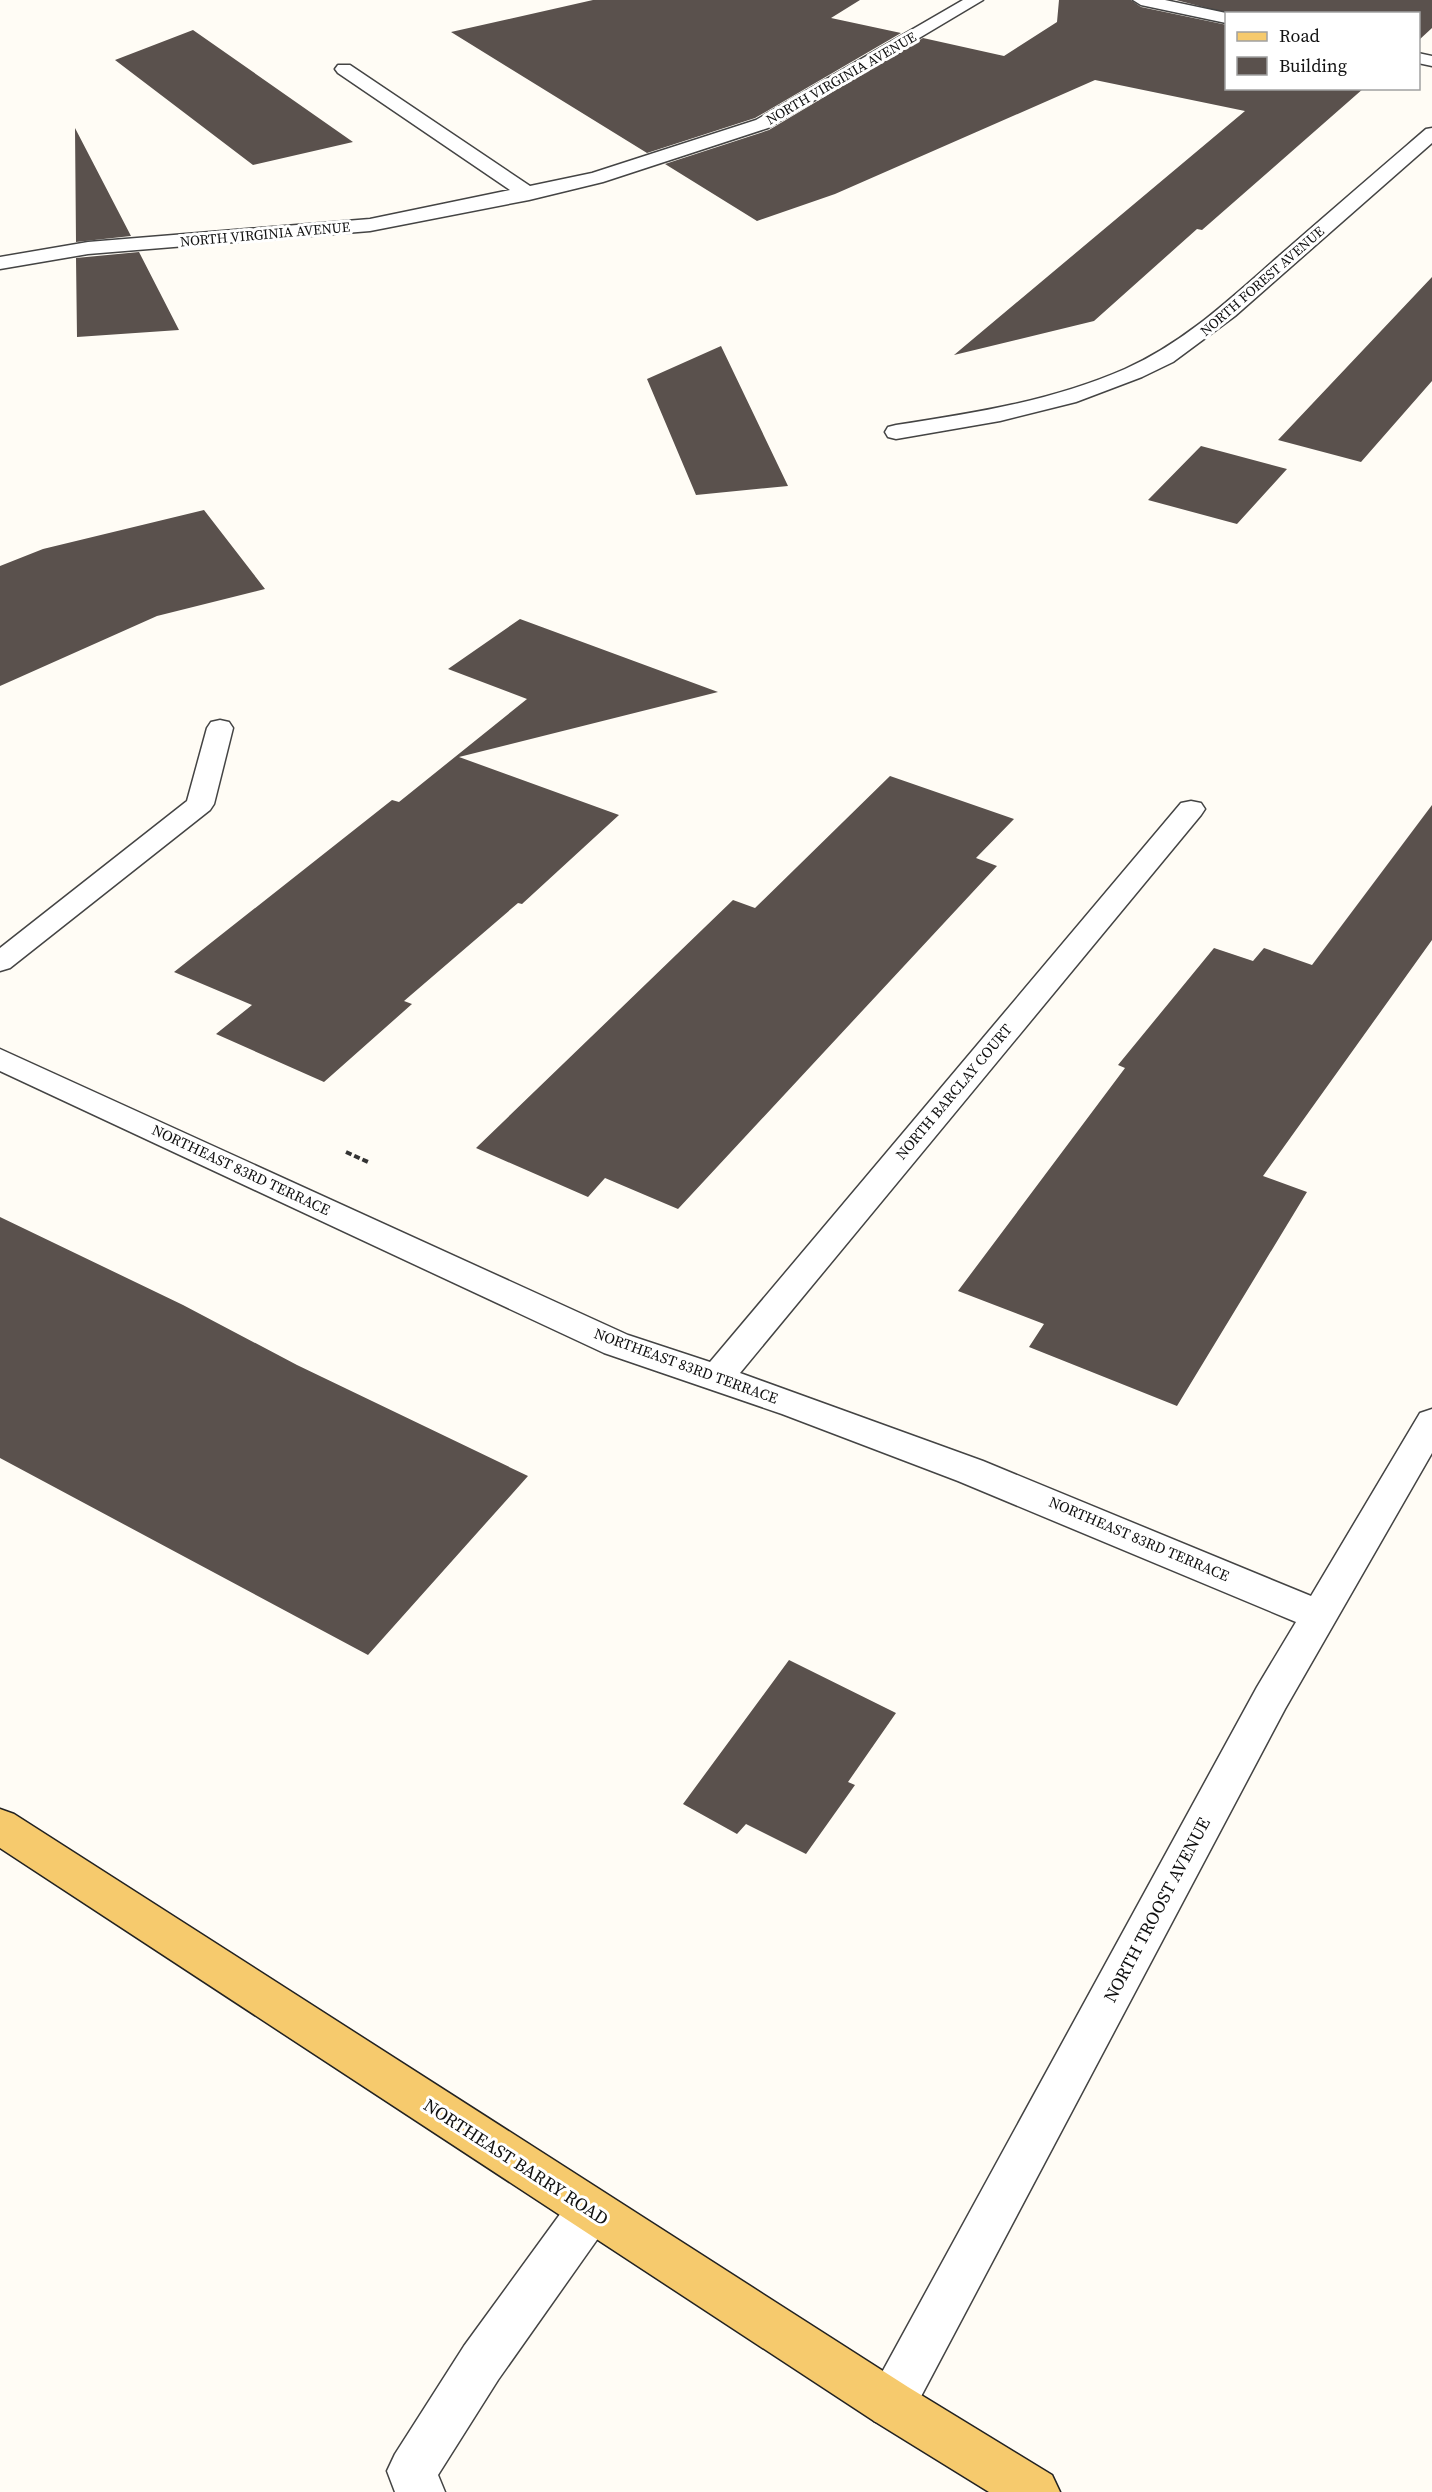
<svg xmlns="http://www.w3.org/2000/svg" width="1432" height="2492" viewBox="0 0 1432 2492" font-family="'Source Serif 4',serif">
	<rect width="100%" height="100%" fill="#fffcf5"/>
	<path fill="#5a514d" d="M593 0H860L831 18 901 33 755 118 647 153 451 32Z
		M1059 0H1131L1141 7 1227 25V88H1364L1202 230 1197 229 1094 321 954 355 1245 111 1095 80 835 194 757 221 665 164 769 130 923 38 1004 56 1057 22Z
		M1176 0H1432V28L1419 40V14H1230Z
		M193 30 353 142 253 165 115 60Z
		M75 128 131 236 76 242Z
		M139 252 179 330 77 337 76 258Z
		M1432 277V381L1361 462 1278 440Z
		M721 346 788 486 696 495 647 379Z
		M1201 446 1287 469 1237 524 1148 500Z
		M204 510 265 589 157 616 0 686V566L43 549Z
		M520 619 718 692 459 757 619 815 522 904 518 903 404 1001 412 1004 324 1082 216 1034 252 1005 174 972 392 800 399 802 527 699 448 669Z
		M890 776 1014 819 976 858 997 866 678 1209 605 1178 588 1197 476 1148 733 900 755 908Z
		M1432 805V940L1263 1176 1307 1192 1177 1406 1029 1347 1044 1324 958 1291 1125 1068 1118 1065 1214 948 1253 961 1264 948 1312 965Z
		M0 1217 183 1305 297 1365 528 1476 368 1655 0 1458Z
		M789 1660 896 1713 848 1782 855 1785 806 1854 746 1824 737 1834 683 1804Z"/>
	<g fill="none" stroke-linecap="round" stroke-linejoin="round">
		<g stroke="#444" stroke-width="3">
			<path id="minor" d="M963 0H983L768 128 603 182 529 200 370 231 88 254 0 269V257L88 242 370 219 510 190 338 73 335 69 338 65H350L530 186 592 173 756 120Z
				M1133 0H1165L1226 13 1228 14 1226 23 1141 5Z
				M1418 53 1432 56V66L1418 63Z
				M1432 128V143L1235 316 1173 362 1142 377 1076 402 1000 421 896 439 888 437 885 432 888 427 896 425C974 413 1052 401 1125 369 1184 343 1230 299 1278 257 1327 214 1376 172 1426 129Z
				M220 720 229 722 233 728 214 804 210 810 10 968 0 971V948L187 801 207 728 211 722Z
				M1191 801 1201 803 1205 809 1201 815 740 1373 983 1461 1311 1596 1420 1413 1432 1409V1453L1285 1709 908 2421 891 2428 874 2421 867 2404 874 2387 1257 1687 1296 1622 958 1481 782 1414 604 1353 0 1071V1049L628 1335 710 1362 1181 803Z
				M590 2189 606 2195 613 2211 606 2227 498 2380 438 2475 445 2492H395L387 2471 395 2454 464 2346 574 2195Z"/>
		</g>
		<g stroke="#222" stroke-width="3">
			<path id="major" d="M0 1809 14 1814 908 2387 1052 2475 1060 2492H989L874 2421 0 1848Z"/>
		</g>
		<path stroke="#333" stroke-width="4" stroke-dasharray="6 3" stroke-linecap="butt" d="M346 1152 368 1162"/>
		<use href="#minor" fill="#fff" fill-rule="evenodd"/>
		<use href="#major" fill="#f6ca6d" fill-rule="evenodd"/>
	</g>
	<g text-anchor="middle" stroke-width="6" stroke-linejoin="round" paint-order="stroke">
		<g font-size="14" fill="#111" stroke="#fff">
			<text transform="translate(841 78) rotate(-30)" y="5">NORTH VIRGINIA AVENUE</text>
			<text transform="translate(265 234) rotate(-5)" y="5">NORTH VIRGINIA AVENUE</text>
			<text transform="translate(1262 281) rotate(-41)" y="5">NORTH FOREST AVENUE</text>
		</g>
		<g font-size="15" fill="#111" stroke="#fff">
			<text transform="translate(954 1092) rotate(-50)" y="5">NORTH BARCLAY COURT</text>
			<text transform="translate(241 1170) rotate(25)" y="5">NORTHEAST 83RD TERRACE</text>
			<text transform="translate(686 1366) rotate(20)" y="5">NORTHEAST 83RD TERRACE</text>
			<text transform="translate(1139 1539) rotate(23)" y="5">NORTHEAST 83RD TERRACE</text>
		</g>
		<g font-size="18" fill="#111" stroke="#fff">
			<text transform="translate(1157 1910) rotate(-62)" y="6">NORTH TROOST AVENUE</text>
			<text transform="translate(516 2162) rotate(33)" y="6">NORTHEAST BARRY ROAD</text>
		</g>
	</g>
	<rect x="1225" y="12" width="195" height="78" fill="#ffffff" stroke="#a0a0a0" stroke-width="1.5"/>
	<rect x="1237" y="32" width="30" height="9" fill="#f6ca6d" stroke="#a0a0a0" stroke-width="1.5"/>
	<text x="1279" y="42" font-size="18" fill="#111111">Road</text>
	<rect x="1237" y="57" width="30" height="18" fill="#5a514d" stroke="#a0a0a0" stroke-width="1.5"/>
	<text x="1279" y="72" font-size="18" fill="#111111">Building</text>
</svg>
